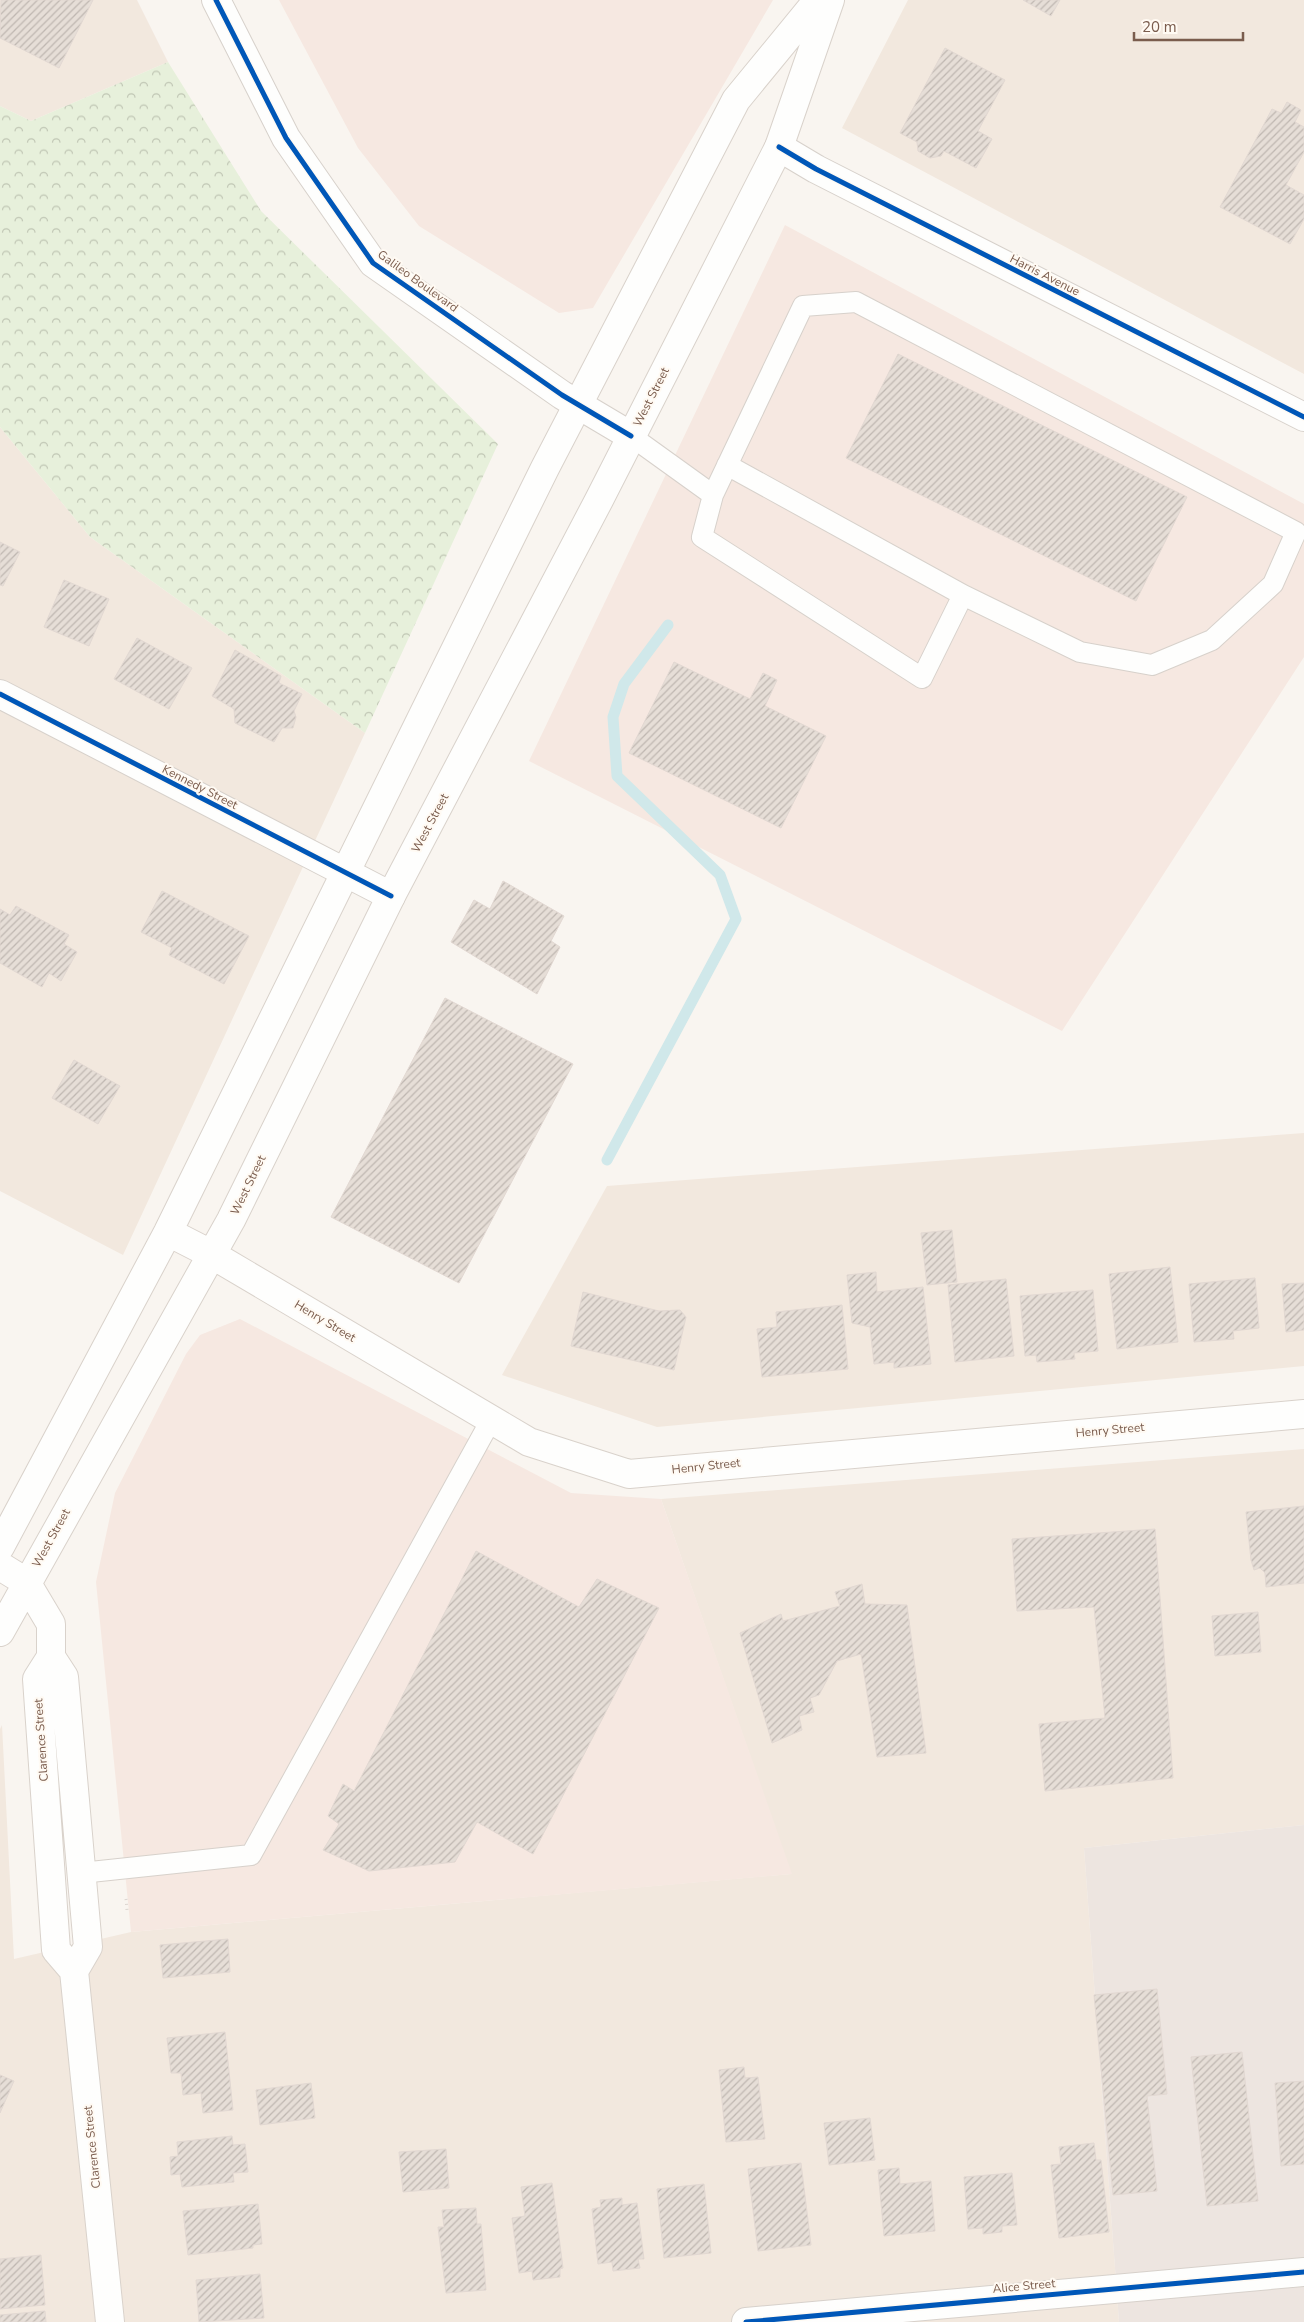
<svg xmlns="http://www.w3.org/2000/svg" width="1304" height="2322" viewBox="0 0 1304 2322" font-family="'Nunito Sans',sans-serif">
	<defs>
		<pattern id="forest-crowns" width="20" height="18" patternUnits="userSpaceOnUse" patternTransform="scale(1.25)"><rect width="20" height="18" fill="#e7f0db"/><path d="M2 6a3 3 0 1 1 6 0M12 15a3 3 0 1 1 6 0" fill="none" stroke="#c0c6b4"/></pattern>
		<pattern id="building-hatch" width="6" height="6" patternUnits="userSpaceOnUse" patternTransform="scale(1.25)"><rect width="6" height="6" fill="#e6ded7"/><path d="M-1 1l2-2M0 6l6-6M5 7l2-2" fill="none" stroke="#bfb7b1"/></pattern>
	</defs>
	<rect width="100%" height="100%" fill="#f9f5f0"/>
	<path fill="#f2e8de" d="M0 0H137L168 62 31 121 0 106Z
		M908 0H1304V374L842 128Z
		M0 427 90 537 365 733 123 1255 0 1191Z
		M1304 1133V1366L657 1427 502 1375 607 1186Z
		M1304 1449V1825L1084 1848 1119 2322H0V1729L2 1725 14 1959 131 1932 791 1874 661 1499Z"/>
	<path fill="#f6e8e1" d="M279 0H773L593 308 559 313 419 226 358 148Z
		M785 225 1304 504V657L1062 1031 529 761Z
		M240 1319 571 1493 661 1499 792 1874 131 1932 96 1582 115 1493 186 1354 200 1335Z"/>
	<path fill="#ede5e0" d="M1304 1825V2322H1119L1084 1848Z"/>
	<path fill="url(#forest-crowns)" d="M168 62 261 211 498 444 365 733 90 537 0 427V106L31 121Z"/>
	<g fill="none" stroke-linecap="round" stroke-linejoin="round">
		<path stroke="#d0e8ea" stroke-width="11" d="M607 1160 736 919 720 875 617 776 613 717 624 684 668 625"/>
	</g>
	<path fill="url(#building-hatch)" stroke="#e2d8d2" d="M1 0H93L59 68 0 38Z
		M1023 0H1060L1051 16Z
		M945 48 1005 80 978 131 992 139 976 168 944 151 941 156 930 158 918 151 917 142 900 133Z
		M1287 102 1301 110 1295 122 1304 127V152L1286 185 1304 195V219L1290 244 1220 207 1272 109 1281 113Z
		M898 354 1187 497 1136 601 846 458Z
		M0 542 20 552 3 586 0 585Z
		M64 580 109 599 89 646 44 627Z
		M137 638 192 668 169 709 114 679Z
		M235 650 281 676 279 683 302 694 294 711 296 717 293 728H282L274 742 235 723 234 709 212 696Z
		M674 662 750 699 763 673 777 680 765 706 826 736 781 828 629 753Z
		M503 881 564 916 551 941 560 947 537 994 451 942 474 900 490 909Z
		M162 891 249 936 224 984 169 955 172 948 141 932Z
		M16 906 69 935 64 944 77 952 61 981 49 973 42 987 0 963V909L10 915Z
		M445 998 573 1064 459 1283 331 1217Z
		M74 1060 120 1086 98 1124 52 1098Z
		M952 1230 957 1282 927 1285 921 1233Z
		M1170 1267 1178 1342 1117 1349 1109 1274Z
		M876 1272 877 1292 923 1287 931 1364 894 1368V1362L874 1364 870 1327 852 1323 847 1275Z
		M1255 1278 1259 1328 1233 1331 1234 1339 1194 1342 1189 1284Z
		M1006 1279 1014 1356 955 1362 948 1285Z
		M1304 1283V1330L1286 1332 1282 1284Z
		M1093 1290 1098 1351 1074 1353 1075 1359 1037 1362 1036 1355 1025 1356 1020 1296Z
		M583 1292 659 1311 680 1310 686 1317 674 1370 571 1346Z
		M842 1305 848 1369 762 1377 757 1329 777 1327 776 1312Z
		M1304 1506V1583L1266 1587 1265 1573 1260 1568 1254 1570 1251 1560 1246 1512Z
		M1155 1529 1173 1778 1045 1791 1039 1724 1105 1718 1094 1607 1017 1611 1012 1539Z
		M476 1551 579 1607 597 1579 659 1608 533 1854 477 1822 455 1862 369 1871 323 1850 339 1824 328 1816 343 1784 354 1791Z
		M862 1584 865 1604 907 1605 926 1753 877 1757 861 1654 837 1661 819 1695 810 1698 814 1712 799 1716 802 1730 772 1743 740 1633 781 1614 783 1621 840 1606 835 1592Z
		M1258 1612 1261 1652 1215 1656 1212 1616Z
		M228 1939 230 1972 163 1978 160 1945Z
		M1157 1989 1167 2094 1147 2096 1157 2191 1113 2195 1094 1995Z
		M225 2032 233 2110 203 2113 201 2093 183 2095 181 2073H171L167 2038Z
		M1242 2052 1258 2201 1207 2206 1191 2057Z
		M744 2067 745 2078 758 2077 765 2139 726 2142 719 2070Z
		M0 2075 14 2081 0 2113Z
		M1304 2081V2164L1281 2166 1275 2083Z
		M311 2083 315 2118 260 2125 256 2090Z
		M870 2118 875 2160 829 2165 824 2123Z
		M232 2136 233 2145 245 2144 248 2172 233 2173 234 2182 182 2187 180 2174 171 2175 170 2157 178 2156 177 2142Z
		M1094 2143 1096 2160H1101L1109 2232 1059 2238 1051 2165 1061 2164 1059 2147Z
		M446 2149 449 2188 403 2192 399 2152Z
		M801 2163 811 2245 758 2251 748 2169Z
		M899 2168 900 2184 931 2181 935 2231 884 2236 878 2170Z
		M1012 2173 1017 2225 1002 2226V2232L983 2234V2228L968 2229 964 2177Z
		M552 2183 563 2268 560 2269V2277L533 2280 532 2271 519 2273 512 2218 525 2216 521 2187Z
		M704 2184 711 2253 664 2258 657 2189Z
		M622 2198V2205L637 2203 644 2259H638L640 2268 613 2271 612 2262 598 2264 592 2209 601 2207 600 2200Z
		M258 2204 262 2244 253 2245V2248L188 2255 183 2211Z
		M476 2208 477 2224H481L486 2290 446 2293 438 2227H444L442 2210Z
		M41 2255 45 2305 0 2309V2259Z
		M260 2274 264 2318 199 2322 196 2280Z
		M45 2311 46 2322H0V2315Z"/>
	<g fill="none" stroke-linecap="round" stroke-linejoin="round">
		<g stroke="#d7d1cb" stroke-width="22">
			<path id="service" d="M631 436 713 495 702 537 922 678 963 595 1080 652 1152 665 1212 640 1273 584 1296 532 856 302 803 306 713 495
				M727 465 963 595
				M81 1873 251 1855 491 1420"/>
		</g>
		<g stroke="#d7d1cb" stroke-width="30">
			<path id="minor" d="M216 0 286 138 373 263 562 395 631 436
				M779 147 816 169 1304 417
				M0 694 391 896
				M746 2322 1304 2272"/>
		</g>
		<g stroke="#d9d2cb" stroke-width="30">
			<path id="secondary" d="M168 1232 211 1254 529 1442 629 1474 1304 1414
				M0 1547 168 1232 545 468 736 100 818 0
				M0 1566 26 1582 51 1624V1657L37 1679 56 1950 74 1971 110 2322
				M0 1632 231 1220 391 896 599 500 779 147 830 0
				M51 1657 64 1677 88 1947 74 1971"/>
		</g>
		<path stroke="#dcd5d0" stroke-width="3" stroke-dasharray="1 4" stroke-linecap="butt" d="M126 1899 127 1910"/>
		<use href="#service" stroke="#fefefd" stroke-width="20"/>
		<use href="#minor" stroke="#fefefd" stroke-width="28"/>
		<use href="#secondary" stroke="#fefefd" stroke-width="28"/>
		<g stroke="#fffaf3" stroke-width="8">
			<path id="cycleway" d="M216 0 286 138 373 263 562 395 631 436
				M779 147 816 169 1304 417
				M0 694 391 896
				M746 2322 1304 2272"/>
		</g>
		<use href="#cycleway" stroke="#0057b8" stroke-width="5"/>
	</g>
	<g text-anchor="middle" stroke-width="4" stroke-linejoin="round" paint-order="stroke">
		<g font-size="12" fill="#7a5c4d" stroke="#fffaf3">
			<text transform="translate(1045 275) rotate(27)" y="4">Harris Avenue</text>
			<text transform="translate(418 281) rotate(36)" y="4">Galileo Boulevard</text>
			<text transform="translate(651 397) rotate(-63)" y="4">West Street</text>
			<text transform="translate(200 787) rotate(27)" y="4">Kennedy Street</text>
			<text transform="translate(430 823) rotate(-62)" y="4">West Street</text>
			<text transform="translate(248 1185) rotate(-64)" y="4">West Street</text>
			<text transform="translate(325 1321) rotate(31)" y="4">Henry Street</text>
			<text transform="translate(1110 1430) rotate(-5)" y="4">Henry Street</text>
			<text transform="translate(706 1466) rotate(-6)" y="4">Henry Street</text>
			<text transform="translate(51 1538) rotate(-61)" y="4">West Street</text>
			<text transform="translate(41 1740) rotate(-94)" y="4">Clarence Street</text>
			<text transform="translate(92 2147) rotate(-96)" y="4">Clarence Street</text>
			<text transform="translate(1024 2286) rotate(-5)" y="4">Alice Street</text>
		</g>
	</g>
	<path d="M1134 32v8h109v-8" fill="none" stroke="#7a5c4d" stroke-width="2.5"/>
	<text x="1142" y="32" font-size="15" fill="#7a5c4d" stroke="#fffaf3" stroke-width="4" paint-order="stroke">20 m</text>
</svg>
